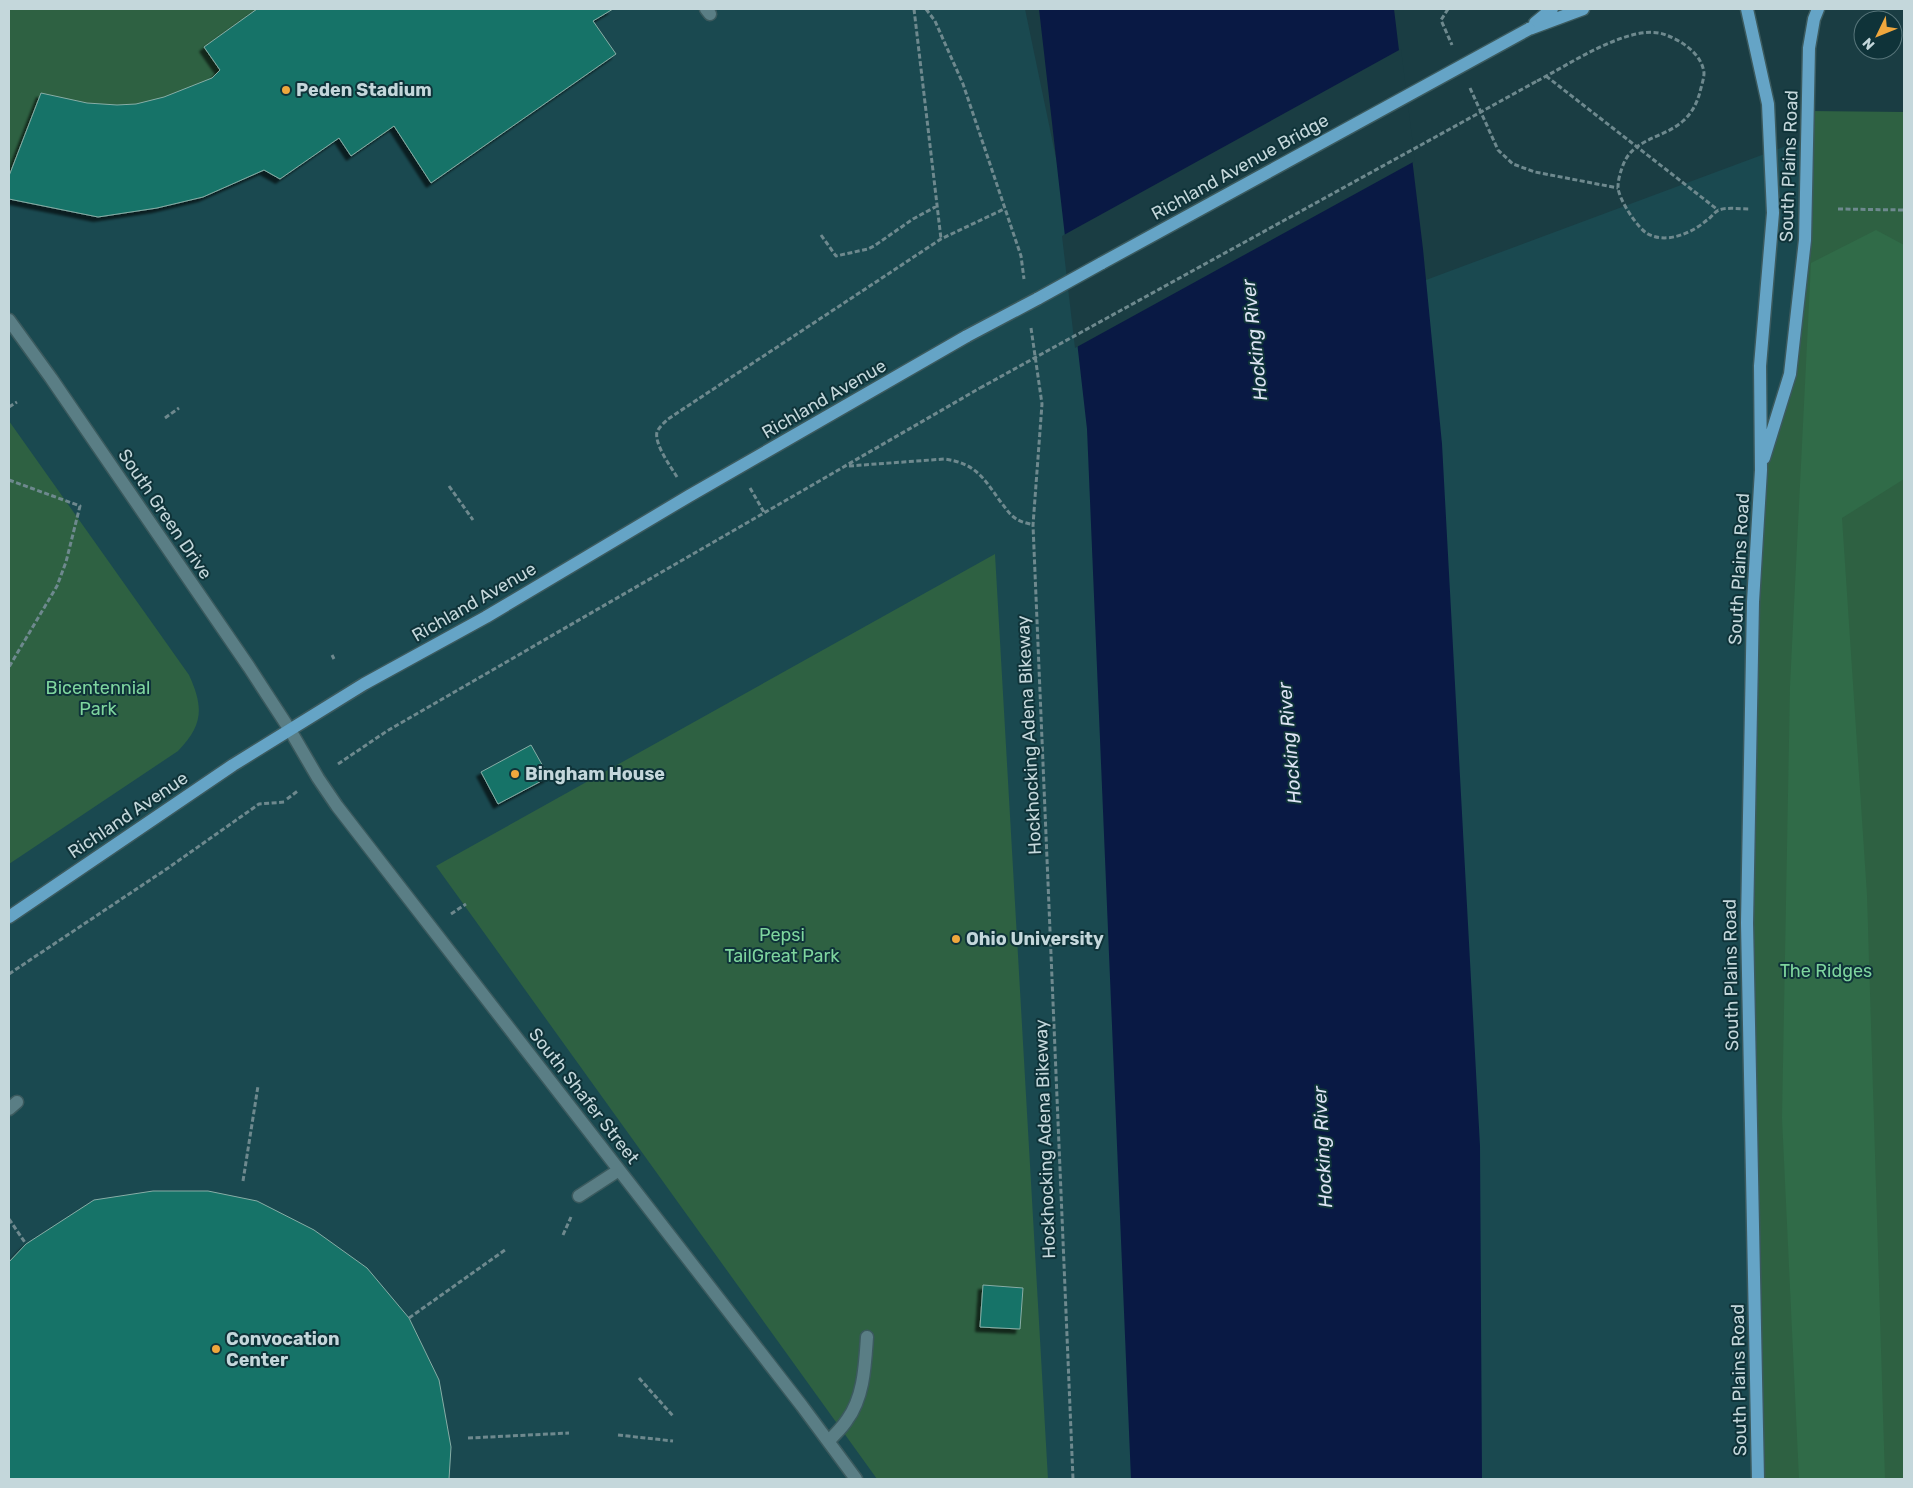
<svg xmlns="http://www.w3.org/2000/svg" width="1913" height="1488" viewBox="0 0 1913 1488" font-family="Rubik,sans-serif">
	<defs>
		<filter id="shadow"><feDropShadow dx="-4.5" dy="4.5" stdDeviation="1" flood-color="#0009"/></filter>
	</defs>
	<rect width="100%" height="100%" fill="#1a3d43"/>
	<path fill="#1a4950" d="M9 9H1025L1106 399 1840 126 1904 1479H9Z"/>
	<path fill="#2e6142" d="M9 9H613L593 21 616 54 431 183 394 127 351 156 339 138 280 179 264 170 203 197 157 208 98 217 9 199Z
		M1808 111 1904 112V1479H1758L1747 923 1761 470 1790 374Z
		M9 421 189 675C204 708 203 725 178 751L9 864Z
		M995 554 1048 1479H877L436 866Z"/>
	<path fill="#306b48" d="M1876 230 1904 245V479L1842 518 1867 895 1885 1479H1799L1782 1118 1790 686 1811 263Z"/>
	<path fill="#091944" d="M1039 9H1394L1423 249 1442 444 1480 1146 1482 1479H1131L1087 429Z"/>
	<path fill="#1a3d43" d="M1401 49 1415 161 1075 348 1062 236Z"/>
	<path fill="#127368" stroke="#88ada6" filter="url(#shadow)" d="M257 9H613L593 21 616 54 431 183 394 126 351 156 339 138 280 179 264 170 203 197 157 208 98 217 9 199V176L41 93 87 103 117 105 136 104 164 97 212 78 220 70 204 47Z
		M531 745 549 777 498 804 481 772Z
		M153 1191H208L257 1201 314 1230 367 1268 409 1318 439 1380 451 1447 449 1479H9V1262L26 1244 94 1200Z
		M983 1285 1023 1288 1020 1329 980 1327Z"/>
	<g fill="none" stroke-linecap="round" stroke-linejoin="round">
		<g stroke="#3b5a5e" stroke-width="15">
			<path id="minor" d="M706 9 710 14
				M9 320 51 378 249 667 290 730 318 778 337 806 802 1406 856 1479
				M9 1109 17 1102
				M579 1196 619 1170
				M829 1441C835 1434 842 1428 847 1420 864 1397 865 1365 867 1337"/>
		</g>
		<g stroke="#3b5a5e" stroke-width="15">
			<path id="major" d="M1747 9 1768 104 1773 213 1760 366 1761 470 1753 602 1747 923 1758 1479
				M1535 23 1552 9
				M1529 29 1583 9
				M1037 299 1102 263
				M1764 458 1790 374 1805 240 1809 48 1814 19 1818 9
				M9 917 233 765 364 684 486 617 689 496 967 336"/>
		</g>
		<path stroke="#6e898e" stroke-width="3" stroke-dasharray="5 2.5" stroke-linecap="butt" d="M914 9 941 239
			M926 9 935 21 963 84 1021 256 1024 279
			M1448 9 1441 20 1452 45
			M1546 76 1718 210
			M1537 81C1567 66 1632 21 1666 35 1682 41 1702 54 1704 73 1704 79 1701 87 1700 92 1697 103 1692 113 1683 121 1663 139 1631 138 1622 168 1620 173 1618 181 1618 187 1618 198 1637 228 1648 234 1667 244 1692 233 1707 220 1711 218 1714 212 1719 210 1727 207 1740 209 1749 209
			M1470 88 1498 150 1513 164 1535 172 1618 188
			M1838 209 1904 210
			M821 235 836 256 868 249 874 246 913 219 937 206
			M1031 328 1042 404 1033 525 1073 1479
			M9 407 17 402
			M165 418 179 408
			M849 466 944 459C975 463 983 477 1000 501 1005 507 1009 514 1015 518 1020 522 1027 523 1033 525
			M677 477C671 467 654 444 657 432 659 427 664 423 668 419L941 239 1004 209
			M9 480 80 506 66 562 57 586 9 667
			M449 486 473 520
			M750 488 765 514
			M332 655 334 659
			M338 764 387 731 980 388
			M287 799 299 790
			M451 914 466 904
			M9 974 168 868 259 804 285 802
			M243 1181 258 1086
			M9 1219 26 1244
			M563 1235 571 1217
			M409 1318 505 1250
			M639 1378 674 1417
			M618 1435 673 1441
			M468 1438 569 1433"/>
		<use href="#minor" stroke="#5a7e85" stroke-width="12"/>
		<use href="#major" stroke="#65a4c6" stroke-width="12"/>
		<g stroke="#3b5a5e" stroke-width="15" stroke-linecap="butt">
			<path id="major-bridge" d="M1102 263 1529 29
				M967 336 1037 299"/>
		</g>
		<path stroke="#6e898e" stroke-width="3" stroke-dasharray="5 2.5" stroke-linecap="butt" d="M980 388 1537 81"/>
		<use href="#major-bridge" stroke="#65a4c6" stroke-width="12"/>
	</g>
	<g fill="#efa73d" stroke="#0f3339" stroke-width="2">
		<circle cx="286" cy="90" r="5"/>
		<circle cx="515" cy="774" r="5"/>
		<circle cx="956" cy="939" r="5"/>
		<circle cx="216" cy="1349" r="5"/>
	</g>
	<g text-anchor="middle" stroke-width="4" stroke-linejoin="round" paint-order="stroke">
		<g font-size="18" font-weight="bold" fill="#c4d7db" stroke="#0f3339" text-anchor="start">
			<text x="296" y="96">Peden Stadium</text>
			<text x="525" y="780">Bingham House</text>
			<text x="966" y="945">Ohio University</text>
			<text x="226" y="1345">Convocation<tspan x="226" dy="21">Center</tspan></text>
		</g>
		<g font-size="18" fill="#c4d7db" stroke="#0f3339">
			<text transform="translate(1789 166) rotate(-88)" y="6">South Plains Road</text>
			<text transform="translate(1240 167) rotate(-29)" y="6">Richland Avenue Bridge</text>
			<text transform="translate(824 399) rotate(-30)" y="6">Richland Avenue</text>
			<text transform="translate(165 514) rotate(56)" y="6">South Green Drive</text>
			<text transform="translate(1739 569) rotate(-87)" y="6">South Plains Road</text>
			<text transform="translate(474 602) rotate(-30)" y="6">Richland Avenue</text>
			<text transform="translate(1029 735) rotate(-93)" y="6">Hockhocking Adena Bikeway</text>
			<text transform="translate(128 815) rotate(-34)" y="6">Richland Avenue</text>
			<text transform="translate(1731 975) rotate(-91)" y="6">South Plains Road</text>
			<text transform="translate(584 1096) rotate(52)" y="6">South Shafer Street</text>
			<text transform="translate(1045 1139) rotate(-92)" y="6">Hockhocking Adena Bikeway</text>
			<text transform="translate(1739 1380) rotate(-91)" y="6">South Plains Road</text>
		</g>
		<g font-size="18" fill="#7ed59e" stroke="#0f3339">
			<text x="98" y="694">Bicentennial<tspan x="98" dy="21">Park</tspan></text>
			<text x="782" y="941">Pepsi<tspan x="782" dy="21">TailGreat Park</tspan></text>
			<text x="1826" y="977">The Ridges</text>
		</g>
		<g font-size="19" font-style="italic" fill="#dce3f3" stroke="#0f3339">
			<text transform="translate(1254 340) rotate(-96)" y="7">Hocking River</text>
			<text transform="translate(1289 743) rotate(-95)" y="7">Hocking River</text>
			<text transform="translate(1322 1147) rotate(-93)" y="7">Hocking River</text>
		</g>
	</g>
	<rect width="1913" height="1488" fill="none" stroke="#c4d7db" stroke-width="20"/>
	<g transform="translate(1878 35) rotate(227)"><circle r="24" fill="#0f3339" stroke="#57757a"/>
	<path d="M0-4L9 19L0 12L-9 19Z" fill="#efa73d"/>
	<text y="-8" font-size="14" font-weight="bold" text-anchor="middle" fill="#c4d7db">N</text>
	</g>
</svg>
